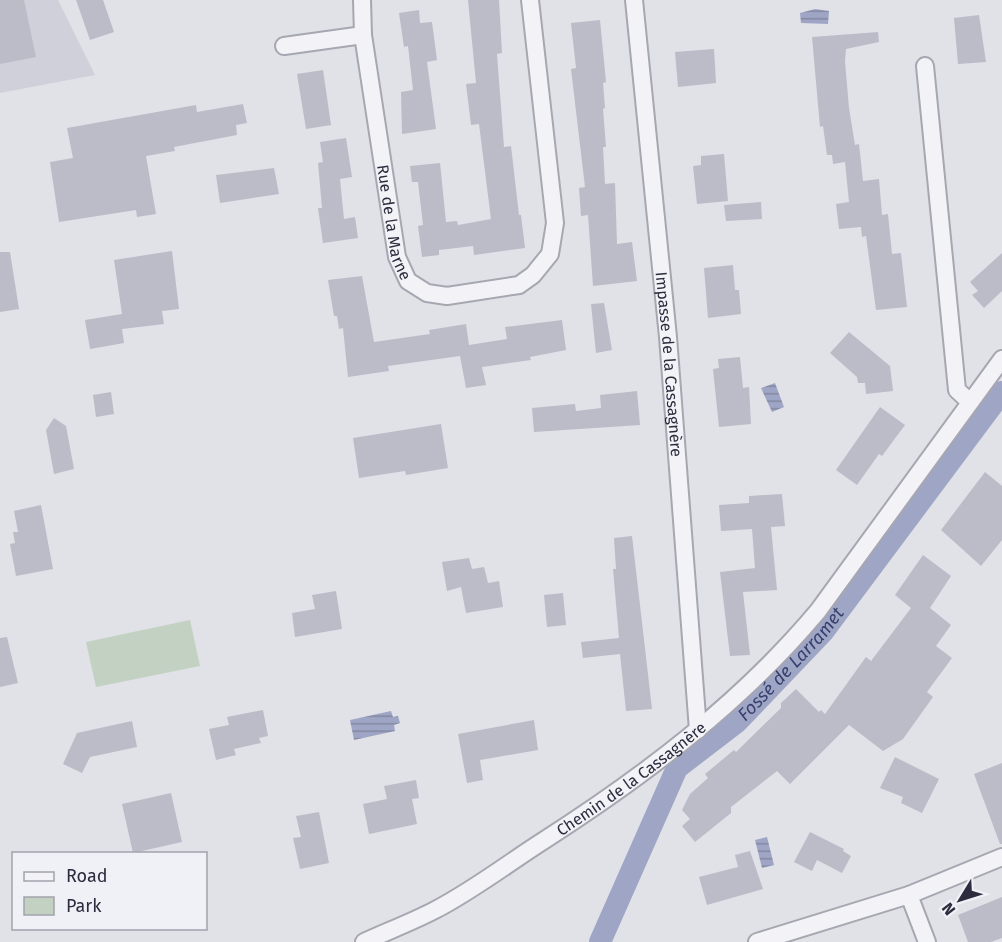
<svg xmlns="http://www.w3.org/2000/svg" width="1002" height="942" viewBox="0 0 1002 942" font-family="'Fira Sans',sans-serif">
	<defs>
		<pattern id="water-rules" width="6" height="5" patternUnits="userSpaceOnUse" patternTransform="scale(1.5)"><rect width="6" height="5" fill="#9fa6c5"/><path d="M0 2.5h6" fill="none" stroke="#8287a1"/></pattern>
	</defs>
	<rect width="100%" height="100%" fill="#e1e1e8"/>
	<path fill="#cfd0da" d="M0 0H58L95 75 0 93Z"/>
	<path fill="#c3d1c3" d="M190 620 200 666 96 687 86 642Z"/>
	<path fill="url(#water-rules)" d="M815 9 829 11 828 24 801 23 800 13Z
		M775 383 784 407 772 412 761 388Z
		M391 711 393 717 398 716 400 723 394 725 395 731 354 740 350 720Z
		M767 837 774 865 762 868 755 840Z"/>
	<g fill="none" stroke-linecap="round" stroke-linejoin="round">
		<path stroke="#9fa6c5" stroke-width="22" id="s1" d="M600 942 677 768 737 722 823 632 1002 392"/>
	</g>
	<path fill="#bbbcc8" d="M0 0H24L36 57 0 64Z
		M76 0H103L114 32 90 40Z
		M468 0H499L502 53 497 54 504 147 511 146 519 215H521L525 248 474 255 473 246 439 250V255L422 257 418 226 423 225 418 182H412L410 166 440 163 446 222 457 221 458 225 491 219 479 124 471 125 466 84 476 83Z
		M419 10 420 23 432 22 437 60 427 62 436 129 402 134 401 92 413 90 408 46 404 47 399 13Z
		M979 15 986 62 958 64 954 18Z
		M600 20 606 82 603 83 605 108 603 109 606 147H603L605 184 615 183 617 244 632 242 637 281 593 286 588 215 581 216 579 188 585 187 571 69 576 68 571 23Z
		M878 32 879 42 846 49 845 61 849 108 855 145 859 144 863 181 879 179 882 215 888 214 892 254 901 253 907 307 876 310 866 236 862 237 861 227 839 229 836 204 849 202 845 162 833 164 832 155H827L823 126 820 127 812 37Z
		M714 49 716 83 678 87 675 52Z
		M323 70 331 125 306 129 297 74Z
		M243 104 247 123 236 125 237 135 174 147 175 151 146 156 156 214 137 217 136 210 59 222 50 162 73 158 67 128 196 105 197 112Z
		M346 138 352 177 340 179 344 219 355 217 358 238 323 243 318 208H322L318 163 323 162 320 142Z
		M724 154 728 201 697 204 693 166 701 165V156Z
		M274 168 279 194 220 203 216 175Z
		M761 202 762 219 726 221 724 205Z
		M172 251 179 309 162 311 164 324 122 329 124 343 90 349 85 320 122 314 114 260Z
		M0 252H10L19 309 0 312Z
		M1002 253V291L984 308 972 295 978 291 970 282Z
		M733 265 735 290H739L741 314 708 318 704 268Z
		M362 276 374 342 430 334 429 330 466 324 469 345 507 339 505 327 562 320 566 350 530 357 531 360 482 367 486 385 466 388 460 356 388 366 389 371 348 377 343 328 339 329 337 316H334L328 280Z
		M604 303 612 350 596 353 591 304Z
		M849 332 890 366 893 391 866 394 865 383H858L857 377 830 353Z
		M740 357 743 388 749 387 751 424 719 427 713 369 719 368 718 359Z
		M637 391 640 425 534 432 532 408 575 404 576 411 601 408 600 395Z
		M111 392 114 414 96 417 93 395Z
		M880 407 905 425 882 456 879 454 857 485 836 470Z
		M54 418 66 426 74 469 54 474 46 430Z
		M441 424 448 468 406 475 405 471 359 478 353 438Z
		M985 472 1002 486V540L981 566 941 530Z
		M782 494 785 526 771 527 777 590 743 592 750 655 730 656 720 572 755 568 752 529 721 531 719 505 749 503V496Z
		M41 505 53 569 16 576 10 544 15 543 13 532H18L14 511Z
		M632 536 652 709 626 711 620 654 583 658 581 642 619 638 613 569H616L614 538Z
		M923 555 951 576 930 608 951 625 936 646 952 658 927 692 933 697 903 739 883 751 849 725 790 784 777 771 731 807V813L695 842 682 826 690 819 682 810 690 794 708 778 705 774 734 750 736 752 781 708V703L796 689 819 712 821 710 825 714 866 657 871 661 911 608 895 595Z
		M469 558 472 569 484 567 488 583 499 581 503 607 466 613 461 587 447 591 442 562Z
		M336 591 342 629 295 637 292 613 315 609 312 595Z
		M563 593 566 625 547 627 544 595Z
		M7 637 18 683 0 687V638Z
		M263 710 268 736 259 738 261 743 234 749 236 755 216 760 209 729 229 725 227 717Z
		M534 720 538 750 480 760 483 780 467 783 458 734Z
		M132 721 137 747 90 757 82 773 63 764 77 733Z
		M895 757 939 779 922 813 901 803 903 797 880 788Z
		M1002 763V844H1000L974 774Z
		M416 780 419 798 412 799 417 824 369 834 363 804 387 799 384 786Z
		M171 793 182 842 133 853 122 804Z
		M319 812 329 863 300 869 293 838 301 837 296 816Z
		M810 832 844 849 843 851 851 856 842 873 817 860 812 871 794 862Z
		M750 851 763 889 707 905 699 877 738 867 735 855Z
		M1002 897V938L991 942H968L958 915Z"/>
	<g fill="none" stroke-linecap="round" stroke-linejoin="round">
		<g stroke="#a7a7b2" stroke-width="20">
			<g id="minor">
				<path id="s2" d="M362 0 363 35 397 257 408 281 427 293 447 296 519 285 533 275 550 254 555 223 530 0"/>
				<path id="s3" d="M634 0 668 337 698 730"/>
				<path d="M284 46 363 35"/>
				<path d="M925 66 957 390 970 402"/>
				<path d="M909 895 927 942"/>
				<path id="s4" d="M364 942C388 931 412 922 435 910 472 891 507 864 543 841 644 776 740 704 818 611L1002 359"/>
				<path d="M757 942 909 895 1002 857"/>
			</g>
		</g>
		<use href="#minor" stroke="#f3f3f7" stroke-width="16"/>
	</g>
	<g text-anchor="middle" stroke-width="6" stroke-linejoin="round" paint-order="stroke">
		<g font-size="16" fill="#2b2c3e" stroke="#f0f1f6">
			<text dy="6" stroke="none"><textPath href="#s2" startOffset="225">Rue de la Marne</textPath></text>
			<text dy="6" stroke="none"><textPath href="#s3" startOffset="366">Impasse de la Cassagnère</textPath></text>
			<text dy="6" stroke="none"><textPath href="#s4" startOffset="314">Chemin de la Cassagnère</textPath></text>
		</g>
		<g font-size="18" font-style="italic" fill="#38406f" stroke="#f0f1f6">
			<text dy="6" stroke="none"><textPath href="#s1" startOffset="345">Fossé de Larramet</textPath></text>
		</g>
	</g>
	<rect x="12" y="852" width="195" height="78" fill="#f0f1f6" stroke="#a1a2ac" stroke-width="1.5"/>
	<rect x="24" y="872" width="30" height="9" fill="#f3f3f7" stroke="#a1a2ac" stroke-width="1.5"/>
	<text x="66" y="882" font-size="18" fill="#2b2c3e">Road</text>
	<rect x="24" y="897" width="30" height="18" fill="#c3d1c3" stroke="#a1a2ac" stroke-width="1.5"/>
	<text x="66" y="912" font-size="18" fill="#2b2c3e">Park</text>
	<g transform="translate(960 900) rotate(232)" stroke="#f0f1f6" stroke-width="4.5" paint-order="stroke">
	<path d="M0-4.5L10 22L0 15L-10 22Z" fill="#2b2c3e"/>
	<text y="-9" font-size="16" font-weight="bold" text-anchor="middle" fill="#2b2c3e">N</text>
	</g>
</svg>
